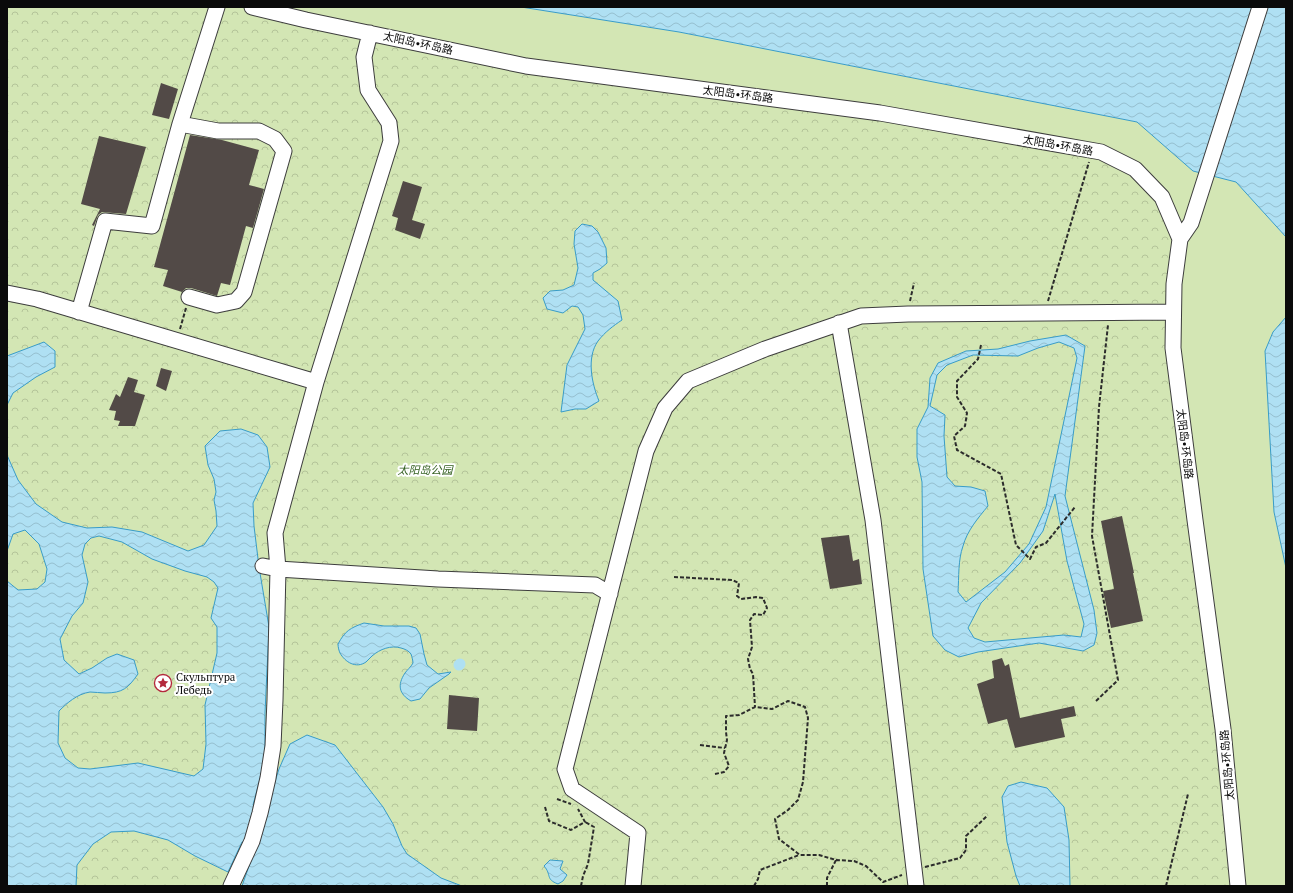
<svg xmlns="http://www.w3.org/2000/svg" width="1293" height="893" viewBox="0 0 1293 893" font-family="'PT Serif','Noto Sans SC',serif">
	<defs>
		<pattern id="park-crowns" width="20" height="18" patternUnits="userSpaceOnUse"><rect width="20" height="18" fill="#d3e6b4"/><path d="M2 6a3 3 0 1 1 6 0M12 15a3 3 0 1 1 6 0" fill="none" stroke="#b4c499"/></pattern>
		<pattern id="water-waves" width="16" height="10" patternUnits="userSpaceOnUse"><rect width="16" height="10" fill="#afe0f3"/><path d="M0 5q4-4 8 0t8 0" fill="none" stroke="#95bfcf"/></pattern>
	</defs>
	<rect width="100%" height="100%" fill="#fef8e8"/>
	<path fill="#d3e6b4" d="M252 7H521L679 32 1137 122 1193 171 1236 182 1286 237V317L1273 332 1274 512 1286 568V886H1238L526 66Z"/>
	<path fill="url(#park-crowns)" d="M7 7H252L526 66 1101 152 1162 197 1180 239 1174 284 1238 886H7Z"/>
	<path fill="url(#water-waves)" stroke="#399cc7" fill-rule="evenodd" d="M521 7H1286V237L1236 182 1193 171 1137 122 679 32Z
		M582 224 592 226 598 232 606 248 607 263 600 269 593 273V280L618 301 622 320C613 326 605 332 598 341 586 358 592 384 599 401L586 409H575L561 412 567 365 585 329 583 315 578 307 572 306 563 313 547 309 543 298 550 291 563 290 574 285 578 268 574 244 575 231Z
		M1286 317V568L1274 512 1265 351 1273 332Z
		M1066 335 1085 346 1065 496 1094 610 1097 633 1094 645 1083 651 1039 643 978 652 959 657 945 650 933 636 923 569 922 482 917 457V429L928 407 930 378 938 363 966 351 998 349 1030 341ZM1059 342 1074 348 1077 358 1046 507 1029 544 1005 572 966 602 958 592C959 577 958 560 963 546 967 531 978 518 988 506L985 491 971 487 955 486 947 477 944 436 945 415 930 406 937 375 947 365 973 355 1018 356 1038 348ZM1055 494 1067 561 1084 624 1081 637 1064 635 985 642 974 638 968 628 981 603 1020 563 1043 531Z
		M44 342 55 351V367L36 377 13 393 7 405V356Z
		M241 429 258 435 267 447 270 467 253 503 254 526 259 567 269 627 265 713V760L253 805 260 813 267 807 279 769 290 744 307 735 335 745 383 807 393 824 402 846 407 854 441 878 462 886H242L256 846 252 841 242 842 228 872 195 856 168 840 134 831 111 832 93 844 77 865 76 886H7V581L18 590 37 589 45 582 47 569 39 544 25 530 13 534 7 551V455L18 480 36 504 62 522 87 528 112 527 142 532 188 551 204 545 217 526 216 511 214 500 216 492 214 479 208 465 205 446 220 431ZM99 536 122 542 152 559 185 571 207 577 214 582 218 588 211 618 217 627V653L205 705 206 744 203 769 194 776 138 763 90 769 78 768 65 758 58 743 59 711C67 703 77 694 90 692 95 692 100 693 105 693 123 693 128 688 138 674L134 660 117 654 107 658 92 668 79 674 64 660 60 639 72 616 83 603 88 582 82 555 85 544 91 538Z
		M364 623 384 626H409L416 628 420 634 424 654 427 665 438 674 451 672 449 674 429 688 420 699 411 701C399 694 397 685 405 673 407 670 411 667 413 663 413 661 412 657 411 654 409 651 405 649 401 648 391 645 380 649 372 656 370 658 368 660 366 662 356 669 345 662 340 653 339 651 338 647 338 644 345 631 350 628 364 623Z
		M1021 782 1047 788 1064 807 1069 840 1070 886H1020L1016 876 1007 842 1002 797 1008 786Z
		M550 860 563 861 560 869 567 875 563 881 558 884C545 879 552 875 544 866Z"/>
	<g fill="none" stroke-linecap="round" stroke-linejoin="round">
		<path stroke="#afe0f3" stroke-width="11" d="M459 665 460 664"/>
	</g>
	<path fill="#524a47" d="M161 83 178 89 169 119 152 115Z
		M190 135 222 140 259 150 249 185 264 189 253 228 246 226 230 285 221 283 217 296 191 288H186L182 292 163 286 168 270 154 267Z
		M99 136 146 147 126 214 102 212 98 215 94 226 92 225 100 209 81 204Z
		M403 181 422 187 412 220 425 224 420 239 395 230 398 218 392 216Z
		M161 368 172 371 166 391 156 386Z
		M128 377 138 380 134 392 145 395 135 426H118L120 421 114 420 116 411 109 410 116 394 120 397Z
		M1122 516 1134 573H1133L1143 621 1111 628 1103 591 1114 589 1101 521Z
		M849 535 853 561 859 559 862 584 830 589 821 538Z
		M1002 658 1005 666 1009 664 1020 718 1074 706 1076 716 1061 719 1065 737 1015 748 1007 719 988 724 977 684 994 678 992 661Z
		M449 695 479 698 477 731 447 729Z"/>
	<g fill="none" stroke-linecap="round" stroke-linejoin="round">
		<g stroke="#3d3d3d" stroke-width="17">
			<path id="minor" d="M252 7 306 20 526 66 880 113 1101 152 1135 169 1162 197 1180 239 1174 284 1173 348 1195 520 1223 729 1238 886
				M1180 239 1191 223 1260 7
				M7 293 37 299 316 382 275 533 278 569 275 700 273 746 268 778 260 813 252 841 231 886
				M189 297 217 305 236 301 244 292 284 151 275 139 259 131H218L180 124 217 7
				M79 312 105 221 152 226 180 124
				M839 323 873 520 916 886
				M316 382 391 141 389 123 368 90 364 57 370 33
				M263 566 278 569 438 579 595 585 610 594
				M633 886 638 833 572 789 565 769 646 451 665 408 688 381 765 349 861 316 908 314 1173 312"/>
		</g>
		<path stroke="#2c2c2c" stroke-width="2" stroke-dasharray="4 2" stroke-linecap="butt" d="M910 301 914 283
			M1048 301 1089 162
			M180 329 186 308
			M981 345 978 359 957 381V397L967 413 965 426 954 436 957 450 1001 474 1016 545 1030 559 1036 547 1046 543 1075 507
			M674 577 732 580 739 583 737 596 741 599 756 597 763 598 767 608 763 615 754 614 750 620 752 647 748 659 750 669 753 674 755 707
			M1096 701 1118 680 1092 536 1099 407 1108 325
			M700 745 725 748
			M715 774 724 772 729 766 724 753 727 740 726 732V716L739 715 755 707 772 709 788 701 805 707 808 718 803 782 798 800 788 810 775 819 779 839 800 855H819L836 860 854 861 866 866 883 882 902 875
			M557 799 571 804
			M545 807 549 821 571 830 585 822 578 809
			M925 867 960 858 966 850V836L987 816
			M581 886 583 876 588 864 594 827 585 822
			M754 886 758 879 760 870 799 855
			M827 886V878L836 860
			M1166 886 1188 794"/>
		<use href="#minor" stroke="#fff" stroke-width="15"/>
	</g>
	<defs>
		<g id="sight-ring" transform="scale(0.9)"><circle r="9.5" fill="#fff" stroke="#b4293c" stroke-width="1.5"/><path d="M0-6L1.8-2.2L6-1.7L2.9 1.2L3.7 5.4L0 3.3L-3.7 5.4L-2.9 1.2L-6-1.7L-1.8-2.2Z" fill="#b4293c"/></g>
	</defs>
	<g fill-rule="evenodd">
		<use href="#sight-ring" x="163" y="683"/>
	</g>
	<g text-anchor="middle" stroke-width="4" stroke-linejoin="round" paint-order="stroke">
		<g font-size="11" fill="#0a0a0a" stroke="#fff">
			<text transform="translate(418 43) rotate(12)" y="4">太阳岛•环岛路</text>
			<text transform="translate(738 94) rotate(7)" y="4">太阳岛•环岛路</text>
			<text transform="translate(1058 145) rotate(10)" y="4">太阳岛•环岛路</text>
			<text transform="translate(1185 444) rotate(83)" y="4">太阳岛•环岛路</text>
			<text transform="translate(1227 765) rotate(-95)" y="4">太阳岛•环岛路</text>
		</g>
		<g font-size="11" font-style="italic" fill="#315e1e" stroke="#fff">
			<text x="425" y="474">太阳岛公园</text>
		</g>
		<g font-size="11" fill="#0a0a0a" stroke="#fff" text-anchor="start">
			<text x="176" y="681">Скульптура<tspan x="176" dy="13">Лебедь</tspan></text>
		</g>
	</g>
	<rect width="1293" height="893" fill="none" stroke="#0a0a0a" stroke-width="16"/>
</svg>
